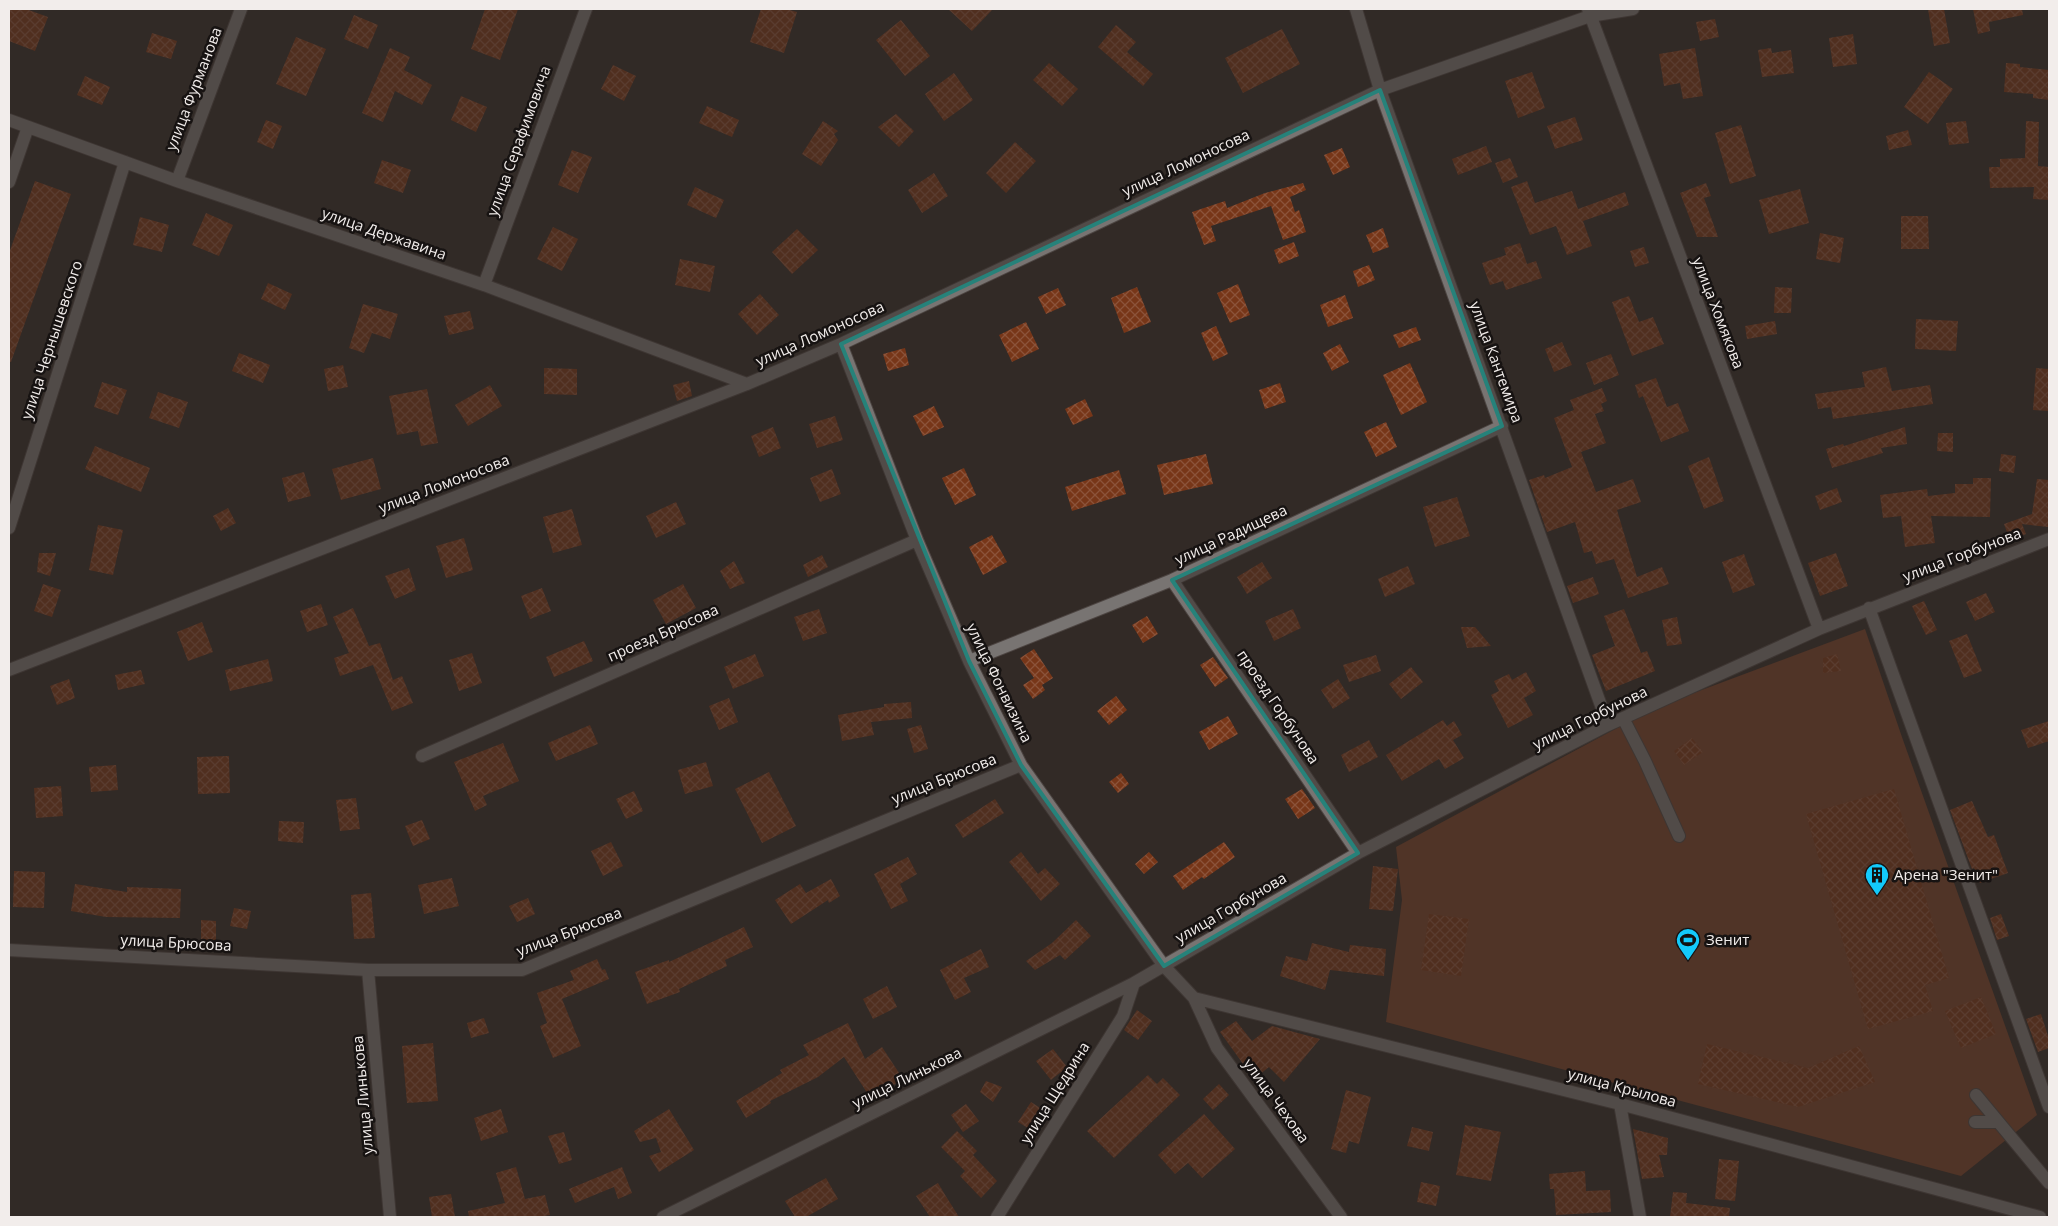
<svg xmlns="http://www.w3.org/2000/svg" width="2058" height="1226" viewBox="0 0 2058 1226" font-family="'Open Sans',sans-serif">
	<defs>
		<pattern id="building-cross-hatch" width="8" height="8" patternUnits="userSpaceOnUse" patternTransform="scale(1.25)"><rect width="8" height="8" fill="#773618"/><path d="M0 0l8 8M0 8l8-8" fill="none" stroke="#8b533a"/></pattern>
	</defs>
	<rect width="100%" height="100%" fill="#322a26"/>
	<path fill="#754028" d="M1865 629 1903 740 2037 1115 1961 1176 1386 1022 1402 900 1396 847 1656 707Z"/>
	<path fill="url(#building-cross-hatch)" d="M9 9H26L48 17 35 51 9 41Z
		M485 9H518L500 60 471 49Z
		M761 9H786L797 12 784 53 750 42Z
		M948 9H993L972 31Z
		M1928 9H1944L1950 43 1934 46Z
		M1973 9H2022L2023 15 1989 22 1990 31 1978 34Z
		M354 15 378 25 368 49 344 39Z
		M1715 19 1719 37 1700 41 1696 22Z
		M901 20 930 56 905 76 876 40Z
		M1116 25 1136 42 1127 52 1153 74 1143 86 1098 47Z
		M1282 29 1300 64 1243 93 1225 58Z
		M152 33 177 41 171 59 146 52Z
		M1853 34 1857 64 1833 67 1829 38Z
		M296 37 326 49 306 96 276 84Z
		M390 48 410 57 404 70 432 85 422 105 395 91 383 122 362 113Z
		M1695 48 1703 96 1683 99 1680 83 1664 86 1659 54Z
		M1771 48 1772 53 1791 50 1794 73 1762 77 1758 50Z
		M1049 63 1078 89 1062 106 1033 80Z
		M2006 63 2020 64V67L2049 70V100L2033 98V94L2004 92Z
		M613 65 636 76 624 101 601 89Z
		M1532 72 1545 108 1518 118 1505 81Z
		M1929 72 1953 89 1928 124 1904 107Z
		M954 73 973 100 944 121 925 94Z
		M85 76 110 87 102 105 77 95Z
		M461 96 487 107 476 132 451 120Z
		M707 106 739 120 732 137 699 123Z
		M896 114 914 131 899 147 878 127Z
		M1575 117 1583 140 1555 149 1547 126Z
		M266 120 282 126 273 149 257 142Z
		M823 121 838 131 834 134 838 140 821 166 802 154Z
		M1966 121 1969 143 1949 145 1946 123Z
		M2026 121 2039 122 2038 166 2049 167V200L2033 199 2034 187 1990 188 1989 167H2000V159L2025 158Z
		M1741 125 1756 176 1730 184 1715 133Z
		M1908 130 1912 145 1889 150 1886 136Z
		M1015 142 1036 161 1006 193 986 173Z
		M1486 146 1492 162 1458 175 1452 159Z
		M1342 148 1350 167 1333 175 1324 155Z
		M572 150 592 157 578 193 558 185Z
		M1510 158 1518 177 1503 183 1495 163Z
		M382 160 411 170 403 193 374 183Z
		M934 173 948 196 922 213 908 190Z
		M35 181 71 194 11 362H9V253Z
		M1527 181 1535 203 1572 191 1578 209 1625 192 1629 205 1583 221 1592 246 1567 255 1556 226 1530 235 1511 187Z
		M1303 183 1306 190 1290 197 1295 212 1299 210 1306 232 1283 240 1271 206 1211 226 1216 241 1204 245 1192 212 1225 201 1227 208 1265 193Z
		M1706 183 1711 196 1704 198 1718 237H1697L1680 193Z
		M695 187 724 200 716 218 687 205Z
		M1800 189 1809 223 1769 234 1759 200Z
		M206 213 233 225 219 256 192 245Z
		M1901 216H1928L1929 249H1901Z
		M140 217 169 225 162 252 133 245Z
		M553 227 578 239 562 271 537 259Z
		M1383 228 1389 247 1373 253 1366 235Z
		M797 229 818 250 792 274 772 252Z
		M1820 233 1844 238 1840 263 1816 259Z
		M1294 242 1299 256 1279 264 1274 250Z
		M1520 243 1527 264 1536 261 1542 278 1506 290 1503 281 1490 285 1482 263 1506 255 1504 248Z
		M1644 247 1649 263 1635 267 1630 251Z
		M680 259 715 266 710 292 675 285Z
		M1369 265 1375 280 1358 287 1353 271Z
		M268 283 292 294 285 310 261 299Z
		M1238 284 1250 315 1230 323 1217 293Z
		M1137 287 1151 322 1124 333 1111 298Z
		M1775 287 1792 288 1791 313H1774Z
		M1058 288 1066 305 1046 314 1038 297Z
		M760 294 779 315 757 335 738 314Z
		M1345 295 1353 318 1328 327 1320 305Z
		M1629 296 1639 322 1653 317 1664 344 1632 356 1612 302Z
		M363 304 398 314 390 339 372 333 364 353 349 348Z
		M470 311 474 329 449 335 444 316Z
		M1916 319 1958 321 1956 351 1915 349Z
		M1775 321 1777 334 1747 339 1745 326Z
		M1026 322 1039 349 1012 362 999 335Z
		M1216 326 1228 354 1213 361 1201 333Z
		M1416 327 1421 340 1399 348 1393 335Z
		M1562 342 1572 365 1554 372 1545 349Z
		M1340 344 1349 362 1332 371 1323 353Z
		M905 348 909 365 888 371 883 354Z
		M239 353 270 365 263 383 232 371Z
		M1611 354 1619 375 1594 385 1586 363Z
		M1410 363 1427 402 1401 415 1383 375Z
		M343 365 348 387 328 391 324 369Z
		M1886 367 1892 391 1930 385 1933 404 1833 419 1831 407 1818 409 1815 394 1865 387 1862 372Z
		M544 368 577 369V395L544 394Z
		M2036 368 2049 369V411L2033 410Z
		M1656 378 1667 407 1678 403 1689 431 1661 442 1643 396 1639 398 1635 385Z
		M689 381 692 396 677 401 673 385Z
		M102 382 127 390 118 415 94 407Z
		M1280 383 1286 402 1265 409 1259 390Z
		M490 385 502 406 468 426 455 405Z
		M1602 388 1607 401 1601 404 1604 411 1595 414 1606 443 1581 452 1596 492 1633 479 1641 502 1617 510 1637 577 1662 567 1669 584 1628 598 1614 559 1596 564 1592 551 1584 553 1575 522 1547 532 1529 480 1544 475 1545 478 1572 467 1554 418 1574 410 1570 400Z
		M427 389 438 443 421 446 418 431 397 435 389 396Z
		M158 392 188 402 179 428 149 418Z
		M1085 399 1093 416 1073 425 1065 409Z
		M934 406 944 427 923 436 913 416Z
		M835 416 843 440 817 448 809 424Z
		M1386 422 1397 447 1376 457 1364 432Z
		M773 427 781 448 759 457 751 436Z
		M1905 427 1907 444 1881 448 1883 453 1832 468 1826 449 1843 444 1844 446Z
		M1938 433H1953V452L1937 451Z
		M95 446 150 468 141 492 85 469Z
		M1206 454 1213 484 1164 495 1157 465Z
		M2001 454 2016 456 2014 473 1999 471Z
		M1709 457 1724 501 1704 509 1688 466Z
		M373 458 381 489 341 500 332 469Z
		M964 468 976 495 955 505 942 478Z
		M832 469 841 494 820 502 810 478Z
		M1119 470 1126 494 1072 511 1065 487Z
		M304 472 311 496 288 502 282 478Z
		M1973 478H1991L1990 517 1931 516 1935 543 1905 547 1901 516 1883 518 1880 495 1927 489 1928 496 1955 493V484H1973Z
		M2037 479 2049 480 2048 527 2022 524 2026 534 2010 540 2004 524 2032 514Z
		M1837 488 1842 502 1820 510 1815 496Z
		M1457 497 1470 536 1435 547 1423 507Z
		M676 502 686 524 656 538 646 516Z
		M228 508 236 523 221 531 213 516Z
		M572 509 582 545 553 553 543 517Z
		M98 525 123 530 113 575 89 570Z
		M992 535 1007 562 983 575 969 547Z
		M464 538 473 570 446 578 436 546Z
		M39 553H56L50 576 37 572Z
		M1836 553 1848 586 1820 596 1808 563Z
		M1744 554 1755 585 1733 593 1722 562Z
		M822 555 828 567 808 577 803 565Z
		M734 561 745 583 730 589 720 571Z
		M1262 562 1272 578 1247 594 1237 577Z
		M1408 566 1415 584 1385 597 1378 579Z
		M409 568 416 590 395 599 385 576Z
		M1593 577 1599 594 1573 603 1567 586Z
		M43 584 61 590 52 617 34 611Z
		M683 584 696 608 666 624 653 600Z
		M542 588 551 611 530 619 521 596Z
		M1986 593 1995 612 1975 621 1966 602Z
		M1924 601 1937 630 1926 635 1912 606Z
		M321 604 328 625 307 632 300 611Z
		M353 608 369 646 380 643 393 680 402 676 413 703 392 711 373 665 340 676 334 658 349 653 333 617Z
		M819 609 827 633 803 641 794 617Z
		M1293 609 1301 628 1274 641 1265 621Z
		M1624 609 1641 653 1647 651 1655 671 1606 691 1592 655 1615 646 1604 616Z
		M1147 616 1158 634 1143 643 1132 625Z
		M1677 617 1682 644 1667 646 1662 620Z
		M202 622 213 652 188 661 177 632Z
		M1461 627H1475L1491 646 1467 648Z
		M1967 634 1982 671 1964 678 1949 641Z
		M584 641 593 661 554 677 546 657Z
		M1034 649 1053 678 1042 685 1045 690 1033 699 1023 685 1034 678 1020 658Z
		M472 653 482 683 459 691 449 660Z
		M755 654 764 676 733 689 724 667Z
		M1837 654 1841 671 1823 673V658Z
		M1376 655 1381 671 1349 682 1343 665Z
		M1213 657 1228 678 1215 687 1200 665Z
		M268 659 273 681 230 691 225 670Z
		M1411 667 1423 682 1401 699 1389 684Z
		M141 670 145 684 118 690 115 675Z
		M1526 672 1536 691 1524 698 1533 715 1508 728 1491 695 1499 691 1494 681 1509 674 1512 680Z
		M69 679 75 698 57 705 50 686Z
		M1338 679 1350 698 1333 709 1321 690Z
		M1116 696 1127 710 1109 725 1097 711Z
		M729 698 738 722 719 730 709 706Z
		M911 702 912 718 871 722 874 735 842 741 838 715 884 707V704Z
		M1228 716 1238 734 1209 750 1199 732Z
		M1443 720 1447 726 1454 721 1462 735 1453 740 1464 758 1445 769 1439 759 1402 781 1386 755Z
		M2049 721V741L2028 748 2021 730Z
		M590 725 598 744 556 761 548 743Z
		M921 725 928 749 914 753 907 729Z
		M1692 738 1703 752 1684 765 1674 751Z
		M1369 740 1378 757 1349 772 1341 755Z
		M503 743 519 781 483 796 487 805 475 811 454 762Z
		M229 756 230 793 198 794 197 757Z
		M706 762 713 786 685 794 678 770Z
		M116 765 118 790 91 792 89 767Z
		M769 772 796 826 762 843 735 789Z
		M1121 773 1129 784 1118 793 1109 782Z
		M61 786 63 816 36 818 34 788Z
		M1302 789 1315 808 1298 819 1285 799Z
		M1894 789 1949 978 1925 985 1933 1011 1868 1029 1806 814Z
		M634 791 643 811 626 819 616 799Z
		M356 798 360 829 340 831 336 800Z
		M995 799 1004 813 963 838 955 825Z
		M1972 801 1988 837 1994 835 2008 873 1980 883 1974 868 1972 869 1950 810Z
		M422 820 430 839 413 846 405 826Z
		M279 821 304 822 303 843 278 841Z
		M611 842 623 866 603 876 591 851Z
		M1224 842 1235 857 1204 879 1202 877 1183 890 1173 876Z
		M1021 852 1038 874 1045 868 1060 884 1041 901 1009 862Z
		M1149 852 1158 862 1144 874 1135 864Z
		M908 857 917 874 900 884 908 901 891 909 874 874Z
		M1373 866 1398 869 1393 911 1369 909Z
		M14 871 45 872 44 908 13 907Z
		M452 878 459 906 424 914 418 885Z
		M831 879 840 896 829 903 828 900 791 924 775 900 800 884 806 893Z
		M75 884 127 892V887L181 889 180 918 106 917 71 911Z
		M371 893 375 938 354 939 351 895Z
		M528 898 535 914 517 922 509 906Z
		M234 908 251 911 247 929 230 926Z
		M1429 914 1469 919 1461 976 1421 970Z
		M2001 914 2009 936 1997 940 1990 918Z
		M201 920 216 921V942H201Z
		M1076 920 1091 936 1065 960 1060 955 1035 970 1026 961 1052 943Z
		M744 927 753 947 725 960 727 966 679 989 680 992 647 1004 635 972 669 960V962Z
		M1312 943 1349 952 1350 945 1386 949 1384 976 1330 970 1325 990 1280 976 1286 956 1307 961Z
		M981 949 989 967 964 978 971 992 955 1000 940 970Z
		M597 959 602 970 605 969 609 979 562 999 581 1046 553 1058 540 1026 547 1023 537 993 574 980 570 971Z
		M887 986 897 1007 873 1019 863 999Z
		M1981 997 1996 1034 1961 1048 1945 1011Z
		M1137 1010 1152 1021 1138 1040 1124 1030Z
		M2041 1014 2049 1039V1048L2038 1052 2026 1019Z
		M484 1018 489 1033 471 1038 467 1023Z
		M1236 1021 1252 1041 1272 1026 1320 1039 1284 1082 1269 1067 1254 1079 1220 1032Z
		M848 1023 865 1059 882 1047 903 1079 871 1099 844 1057 818 1077 770 1101 771 1103 746 1118 736 1101 782 1073 780 1070 809 1055 803 1045Z
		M433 1043 438 1101 407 1103 402 1046Z
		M1707 1044 1808 1068 1859 1046 1875 1082 1798 1107 1698 1084Z
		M1053 1049 1067 1067 1051 1080 1036 1061Z
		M1148 1075 1157 1084 1163 1078 1180 1095 1114 1158 1087 1131Z
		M986 1081 1002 1087 993 1102 980 1092Z
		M1219 1084 1229 1095 1213 1110 1203 1099Z
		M1346 1090 1371 1097 1359 1144 1349 1141 1346 1153 1331 1149Z
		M1031 1102 1048 1113 1036 1133 1018 1122Z
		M966 1104 979 1121 963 1132 951 1115Z
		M501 1109 508 1132 481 1141 474 1118Z
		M669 1109 694 1150 659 1172 649 1156 661 1152 656 1138 640 1142 634 1131Z
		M1204 1114 1235 1149 1202 1178 1188 1163 1175 1174 1158 1155Z
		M1465 1125 1501 1132 1491 1181 1456 1175Z
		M1412 1127 1433 1132 1429 1151 1407 1146Z
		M1633 1129 1668 1138 1667 1155H1659L1664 1177 1642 1179Z
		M957 1131 977 1151 973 1155 997 1181 981 1198 960 1176 965 1171 941 1147Z
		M564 1132 572 1160 559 1164 548 1136Z
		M1719 1159 1739 1161 1735 1201 1715 1199Z
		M516 1167 525 1199 545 1195 550 1215 539 1217H469L468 1211 505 1203 496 1173Z
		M622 1167 632 1193 618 1199 614 1187 575 1203 569 1189Z
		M1585 1171 1586 1191 1610 1190 1611 1212 1556 1215 1554 1189H1550L1549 1174Z
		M826 1178 838 1199 806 1217H795L785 1201Z
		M1421 1182 1440 1186 1436 1206 1417 1202Z
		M938 1183 947 1198 959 1217H930L916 1196Z
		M1673 1192 1687 1193 1686 1203 1730 1208 1729 1217H1670Z
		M451 1194 455 1217H432L429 1197Z"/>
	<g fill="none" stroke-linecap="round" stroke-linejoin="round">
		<g stroke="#4d4542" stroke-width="14">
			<path id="minor" d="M1356 9 1380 90 1608 725
				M1588 9 1819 629
				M9 120 177 181 484 285 747 384
				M177 181 241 9
				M9 182 28 127
				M484 285 586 9
				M841 344 917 540 969 661 1021 765 1164 966 1194 998 1217 1048 1341 1217
				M9 528 125 162
				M1172 580 1358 853
				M1869 608 2049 1107
				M969 661 1172 580 1502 426
				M9 670 747 384 841 344 1380 90 1590 16 1633 9
				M1623 718 1645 761 1679 836
				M422 756 917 540
				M9 950 368 970H522L1021 765
				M368 970 390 1217
				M1194 998 1620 1104 2040 1217
				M1976 1095 2049 1183
				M1620 1104 1640 1217
				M1975 1122H1998
				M663 1217 1134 983 1358 853 1608 725 1819 629 2049 539
				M997 1217 1123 1016 1134 983"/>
		</g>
		<use href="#minor" stroke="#787472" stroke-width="12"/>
	</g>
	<path d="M0 0H2058V1226H0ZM1380 90 1502 426 1172 580 1358 853 1164 966 1021 765 969 661 841 344Z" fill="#322a26" fill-opacity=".55" fill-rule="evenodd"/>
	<path fill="none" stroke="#26827a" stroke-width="4" stroke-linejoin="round" d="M1380 90 1502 426 1172 580 1358 853 1164 966 1021 765 969 661 841 344Z"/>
	<defs>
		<g id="building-pin" transform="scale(1.25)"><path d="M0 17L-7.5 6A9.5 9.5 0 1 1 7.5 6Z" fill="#13cafb" stroke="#171312"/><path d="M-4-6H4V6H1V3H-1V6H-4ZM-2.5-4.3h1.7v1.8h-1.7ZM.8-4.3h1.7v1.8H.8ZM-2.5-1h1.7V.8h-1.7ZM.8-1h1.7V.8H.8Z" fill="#111"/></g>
		<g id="stadium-pin" transform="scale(1.25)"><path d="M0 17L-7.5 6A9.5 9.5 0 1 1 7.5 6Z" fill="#13cafb" stroke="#171312"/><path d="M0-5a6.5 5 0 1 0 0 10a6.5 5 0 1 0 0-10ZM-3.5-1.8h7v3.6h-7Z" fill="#111"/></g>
	</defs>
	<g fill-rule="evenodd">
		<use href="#building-pin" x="1877" y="875"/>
		<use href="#stadium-pin" x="1688" y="940"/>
	</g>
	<g text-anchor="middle" stroke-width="5" stroke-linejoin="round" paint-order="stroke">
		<g font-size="15" fill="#f2edeb" stroke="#171312">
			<text transform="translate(194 89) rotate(-69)" y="5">улица Фурманова</text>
			<text transform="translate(519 141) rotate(-70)" y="5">улица Серафимовича</text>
			<text transform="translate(1186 163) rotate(-25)" y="5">улица Ломоносова</text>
			<text transform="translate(384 234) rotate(19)" y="5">улица Державина</text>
			<text transform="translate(1718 313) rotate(69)" y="5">улица Хомякова</text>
			<text transform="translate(820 334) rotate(-24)" y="5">улица Ломоносова</text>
			<text transform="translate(52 340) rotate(-72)" y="5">улица Чернышевского</text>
			<text transform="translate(1496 362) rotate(70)" y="5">улица Кантемира</text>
			<text transform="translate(444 484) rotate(-21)" y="5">улица Ломоносова</text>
			<text transform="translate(1231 535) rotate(-25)" y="5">улица Радищева</text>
			<text transform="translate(1962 555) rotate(-21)" y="5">улица Горбунова</text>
			<text transform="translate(663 633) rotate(-24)" y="5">проезд Брюсова</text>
			<text transform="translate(999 683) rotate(64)" y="5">улица Фонвизина</text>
			<text transform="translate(1278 707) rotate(56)" y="5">проезд Горбунова</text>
			<text transform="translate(1590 718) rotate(-26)" y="5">улица Горбунова</text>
			<text transform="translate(944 779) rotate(-22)" y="5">улица Брюсова</text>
			<text transform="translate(1231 908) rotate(-30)" y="5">улица Горбунова</text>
			<text transform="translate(569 932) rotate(-21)" y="5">улица Брюсова</text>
			<text transform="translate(176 943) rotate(3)" y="5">улица Брюсова</text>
			<text transform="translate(907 1078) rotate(-26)" y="5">улица Линькова</text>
			<text transform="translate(1622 1088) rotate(15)" y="5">улица Крылова</text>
			<text transform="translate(1055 1093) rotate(-58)" y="5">улица Щедрина</text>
			<text transform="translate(363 1095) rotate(-95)" y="5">улица Линькова</text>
			<text transform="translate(1276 1101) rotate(54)" y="5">улица Чехова</text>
		</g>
		<g font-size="15" fill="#f2edeb" stroke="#171312" text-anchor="start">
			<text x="1894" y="880">Арена "Зенит"</text>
			<text x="1706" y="945">Зенит</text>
		</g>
	</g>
	<rect width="2058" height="1226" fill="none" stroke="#f2edeb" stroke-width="20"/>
</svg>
